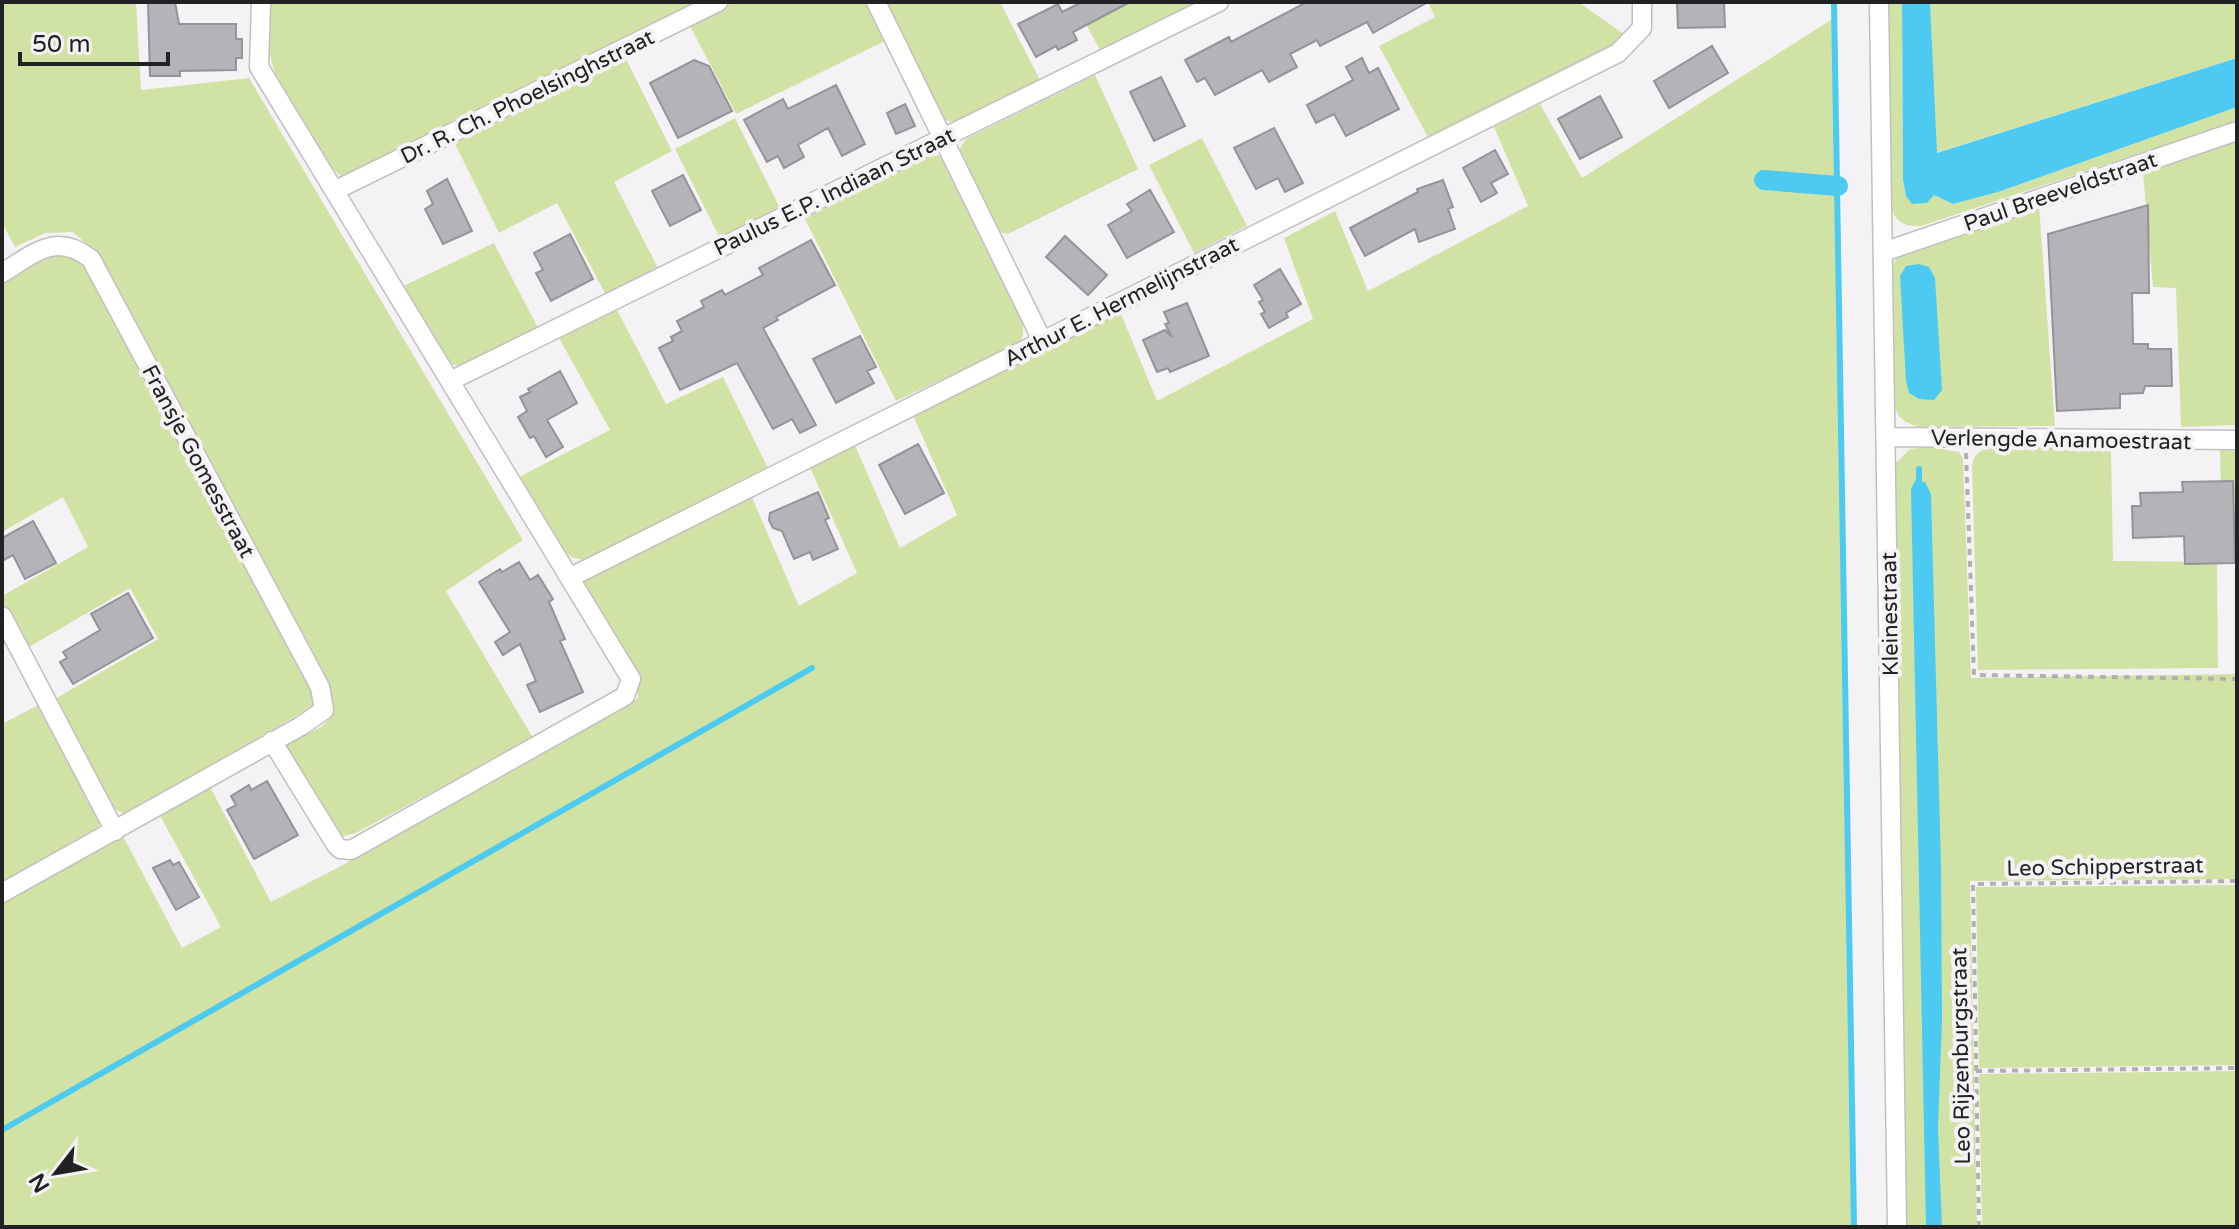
<svg xmlns="http://www.w3.org/2000/svg" width="2239" height="1229" viewBox="0 0 2239 1229" font-family="'Varela Round',sans-serif">
	<rect width="100%" height="100%" fill="#f5f2f6"/>
	<path fill="#d1e3a4" d="M2 2H136L141 90 249 78 523 540 446 591 533 738 356 833 344 836 333 829 283 745 321 727 332 716V700L323 670 92 249 73 232 45 233 15 247 2 223Z
		M271 2H702L351 177 340 175 330 167C297 115 255 68 271 2Z
		M734 2H870L889 39 736 114 689 24Z
		M883 2H1000L1040 80 956 123 944 120 934 111Z
		M1074 2H1199L1100 50Z
		M1428 2H1578L1627 36 1613 48 1429 139 1379 46 1435 17Z
		M1886 2H1902L1903 180 1906 196 1934 195 1953 204 1998 192 2237 107V121L1921 226C1904 227 1895 222 1890 205Z
		M1930 2H2237V58L1936 153Z
		M1834 18 1854 1227H2V900L122 834 182 948 221 927 158 812 209 785 271 902 341 866 638 698 636 674 585 583 586 576 750 493 799 606 857 573 808 463 853 441 900 548 957 515 912 413 1119 309 1157 401 1313 319 1284 238 1335 211 1368 291 1528 206 1494 127 1540 104 1582 178Z
		M625 57 672 151 614 182 659 270 606 295 557 203 499 233 454 142Z
		M1095 75 1138 169 1008 234 998 232 960 159V148L966 139Z
		M735 118 780 208 720 238 675 149Z
		M1202 138 1247 226 1194 253 1149 165Z
		M2237 140V425L2181 427 2176 288 2153 287 2143 172Z
		M939 155 947 163 1023 321V335L1018 344 896 401 803 215 919 158Z
		M2039 204 2055 426 1918 427C1903 422 1897 417 1893 402V265L1898 255Z
		M494 243 538 328 462 366 449 364 399 288Z
		M66 248 87 266 315 689V705L126 815 112 807 55 699 158 639 130 588 27 648 2 601V596L88 547 63 497 2 532V275Z
		M616 308 666 404 723 377 768 468 585 560 573 558 561 549 517 478 610 430 559 338Z
		M1928 447 1959 452 1963 459 1971 678 2237 674V879L1970 881 1977 1227H1900L1894 465 1910 449Z
		M2111 447 2113 561 2217 562 2218 668 1978 670 1972 466C1974 456 1977 452 1987 448Z
		M2220 447H2237V561H2222Z
		M38 705 100 822 96 833 2 886V724Z
		M2237 885V1065L1979 1068 1976 887Z
		M2237 1071V1227H1982L1979 1074Z"/>
	<path fill="#4ccaf1" d="M1902 2H1930L1937 153 2237 58V107L1998 192 1953 204 1934 195 1927 203 1912 204 1906 196 1903 180Z
		M1919 264 1929 267 1935 278 1942 390 1934 400 1919 399 1909 393 1906 381 1900 276 1906 266Z
		M1915 481 1925 482 1931 494 1941 866 1942 1019 1938 1128 1942 1227H1926L1911 489Z"/>
	<g fill="none" stroke-linecap="round" stroke-linejoin="round">
		<path stroke="#4ccaf1" stroke-width="6" d="M1834 2 1854 1227
			M1919 469V488
			M2 1130 812 668"/>
		<path stroke="#4ccaf1" stroke-width="20" d="M1764 180 1838 186"/>
	</g>
	<path fill="#b4b4b8" stroke="#939498" stroke-width="2" d="M148 2H175L179 24H236V39H242V58H236V70L180 71V76H150Z
		M1082 2H1130L1073 32 1077 40 1058 50 1056 46 1036 57 1018 24 1058 4 1062 12Z
		M1307 2H1428L1373 33 1367 22 1320 46 1317 40 1290 54 1297 67 1269 82 1262 70 1215 95 1205 78 1197 82 1185 60 1229 37 1231 42Z
		M1677 2H1724L1725 27 1678 28Z
		M1712 46 1728 73 1669 108 1654 81Z
		M1362 58 1369 73 1378 68 1399 109 1346 136 1334 114 1316 123 1307 105 1353 80 1346 67Z
		M694 60 709 66 732 111 678 138 650 83Z
		M1161 77 1185 126 1154 141 1130 92Z
		M836 85 865 144 842 156 828 128 798 145 804 157 784 168 778 156 767 162 744 120 783 99 788 109Z
		M1600 96 1622 137 1580 159 1558 119Z
		M905 104 915 126 896 134 887 113Z
		M1274 128 1303 183 1285 192 1278 178 1256 189 1234 148Z
		M1495 150 1508 174 1491 183 1497 193 1481 202 1463 168Z
		M683 175 701 210 670 226 652 191Z
		M447 179 472 231 443 244 425 209 433 204 427 191Z
		M1443 180 1453 207 1448 209 1455 229 1419 242 1415 229 1365 256 1350 228 1418 192 1417 189Z
		M1150 190 1174 232 1127 258 1108 225 1132 211 1127 204Z
		M2148 205 2149 293H2132L2133 344H2148V349H2171L2172 386H2145L2143 393 2120 394V408L2057 411 2048 234Z
		M570 234 593 279 551 301 536 273 543 270 534 253Z
		M1065 236 1107 275 1088 295 1046 257Z
		M811 240 835 285 776 317 778 320 763 328 816 425 800 433 792 419 773 429 737 363 680 390 659 348 673 341 671 337 682 331 677 321 704 307 701 301 722 290 725 295 763 275 759 268Z
		M1280 269 1301 304 1286 313 1288 317 1269 328 1261 314 1265 312 1259 302 1263 300 1254 285Z
		M1187 303 1209 356 1170 372 1168 368 1157 372 1143 340 1165 330 1172 337 1165 324 1169 323 1164 312Z
		M860 336 876 367 867 371 874 383 836 403 813 359Z
		M560 371 577 403 547 420 563 447 546 457 534 436 530 438 518 417 527 411 520 397 530 392 528 389Z
		M918 444 944 493 905 514 879 465Z
		M2233 481 2235 563 2185 564 2184 536 2133 538 2132 506H2141L2140 493 2183 492 2182 482Z
		M818 492 829 518 825 520 838 549 813 560 810 552 794 559 782 531 773 528 769 520 770 513Z
		M33 521 56 563 25 579 13 555 2 561V538Z
		M519 562 530 580 538 575 553 599 549 602 565 639 560 641 583 692 540 712 527 685 536 681 520 644 503 655 495 642 510 632 479 582 500 569 502 572Z
		M128 593 153 638 73 684 60 662 67 658 63 652 100 630 91 614Z
		M267 781 298 835 254 859 227 810 236 805 231 796 249 785 251 790Z
		M170 860 173 865 179 862 199 897 176 910 153 868Z"/>
	<g fill="none" stroke-linecap="round" stroke-linejoin="round">
		<g stroke="#c2bfc3" stroke-width="21">
			<path id="minor" d="M261 2 259 67 631 679 625 696 351 850 340 849 336 845 272 741
				M876 2 1042 340
				M1879 2 1897 1227
				M336 190 718 2
				M1883 252 2237 131
				M2 273C34 254 56 231 91 259L320 687 324 710 301 726 2 893
				M450 381 1219 2
				M1886 437 2237 440
				M571 577 1618 53 1642 28V2
				M2 616 115 831"/>
		</g>
		<path stroke="#b1afb2" stroke-width="4" stroke-dasharray="6 6" stroke-linecap="butt" d="M1966 453 1974 675 2237 679
			M1976 1071 2237 1068
			M1979 1227 1973 884 2237 881"/>
		<use href="#minor" stroke="#fff" stroke-width="18"/>
	</g>
	<g text-anchor="middle" stroke-width="8" stroke-linejoin="round" paint-order="stroke">
		<g font-size="22" fill="#222123" stroke="#f5f2f6">
			<text transform="translate(527 96) rotate(-26)" y="8">Dr. R. Ch. Phoelsinghstraat</text>
			<text transform="translate(834 191) rotate(-26)" y="8">Paulus E.P. Indiaan Straat</text>
			<text transform="translate(2060 191) rotate(-19)" y="8">Paul Breeveldstraat</text>
			<text transform="translate(1121 301) rotate(-27)" y="8">Arthur E. Hermelijnstraat</text>
			<text transform="translate(2061 439) rotate(1)" y="8">Verlengde Anamoestraat</text>
			<text transform="translate(199 461) rotate(62)" y="8">Fransje Gomesstraat</text>
			<text transform="translate(1889 614) rotate(-91)" y="8">Kleinestraat</text>
			<text transform="translate(2105 866) rotate(-1)" y="8">Leo Schipperstraat</text>
			<text transform="translate(1960 1056) rotate(-91)" y="8">Leo Rijzenburgstraat</text>
		</g>
	</g>
	<rect width="2239" height="1229" fill="none" stroke="#222123" stroke-width="8"/>
	<g transform="translate(56 1173) rotate(239)" stroke="#f5f2f6" stroke-width="6" paint-order="stroke">
	<path d="M0-6L14 30L0 20L-14 30Z" fill="#222123"/>
	<text y="-12" font-size="22" font-weight="bold" text-anchor="middle" fill="#222123">N</text>
	</g>
	<path d="M20 52v12h148v-12" fill="none" stroke="#222123" stroke-width="4"/>
	<text x="32" y="52" font-size="24" fill="#222123" stroke="#f5f2f6" stroke-width="6" paint-order="stroke">50 m</text>
</svg>
